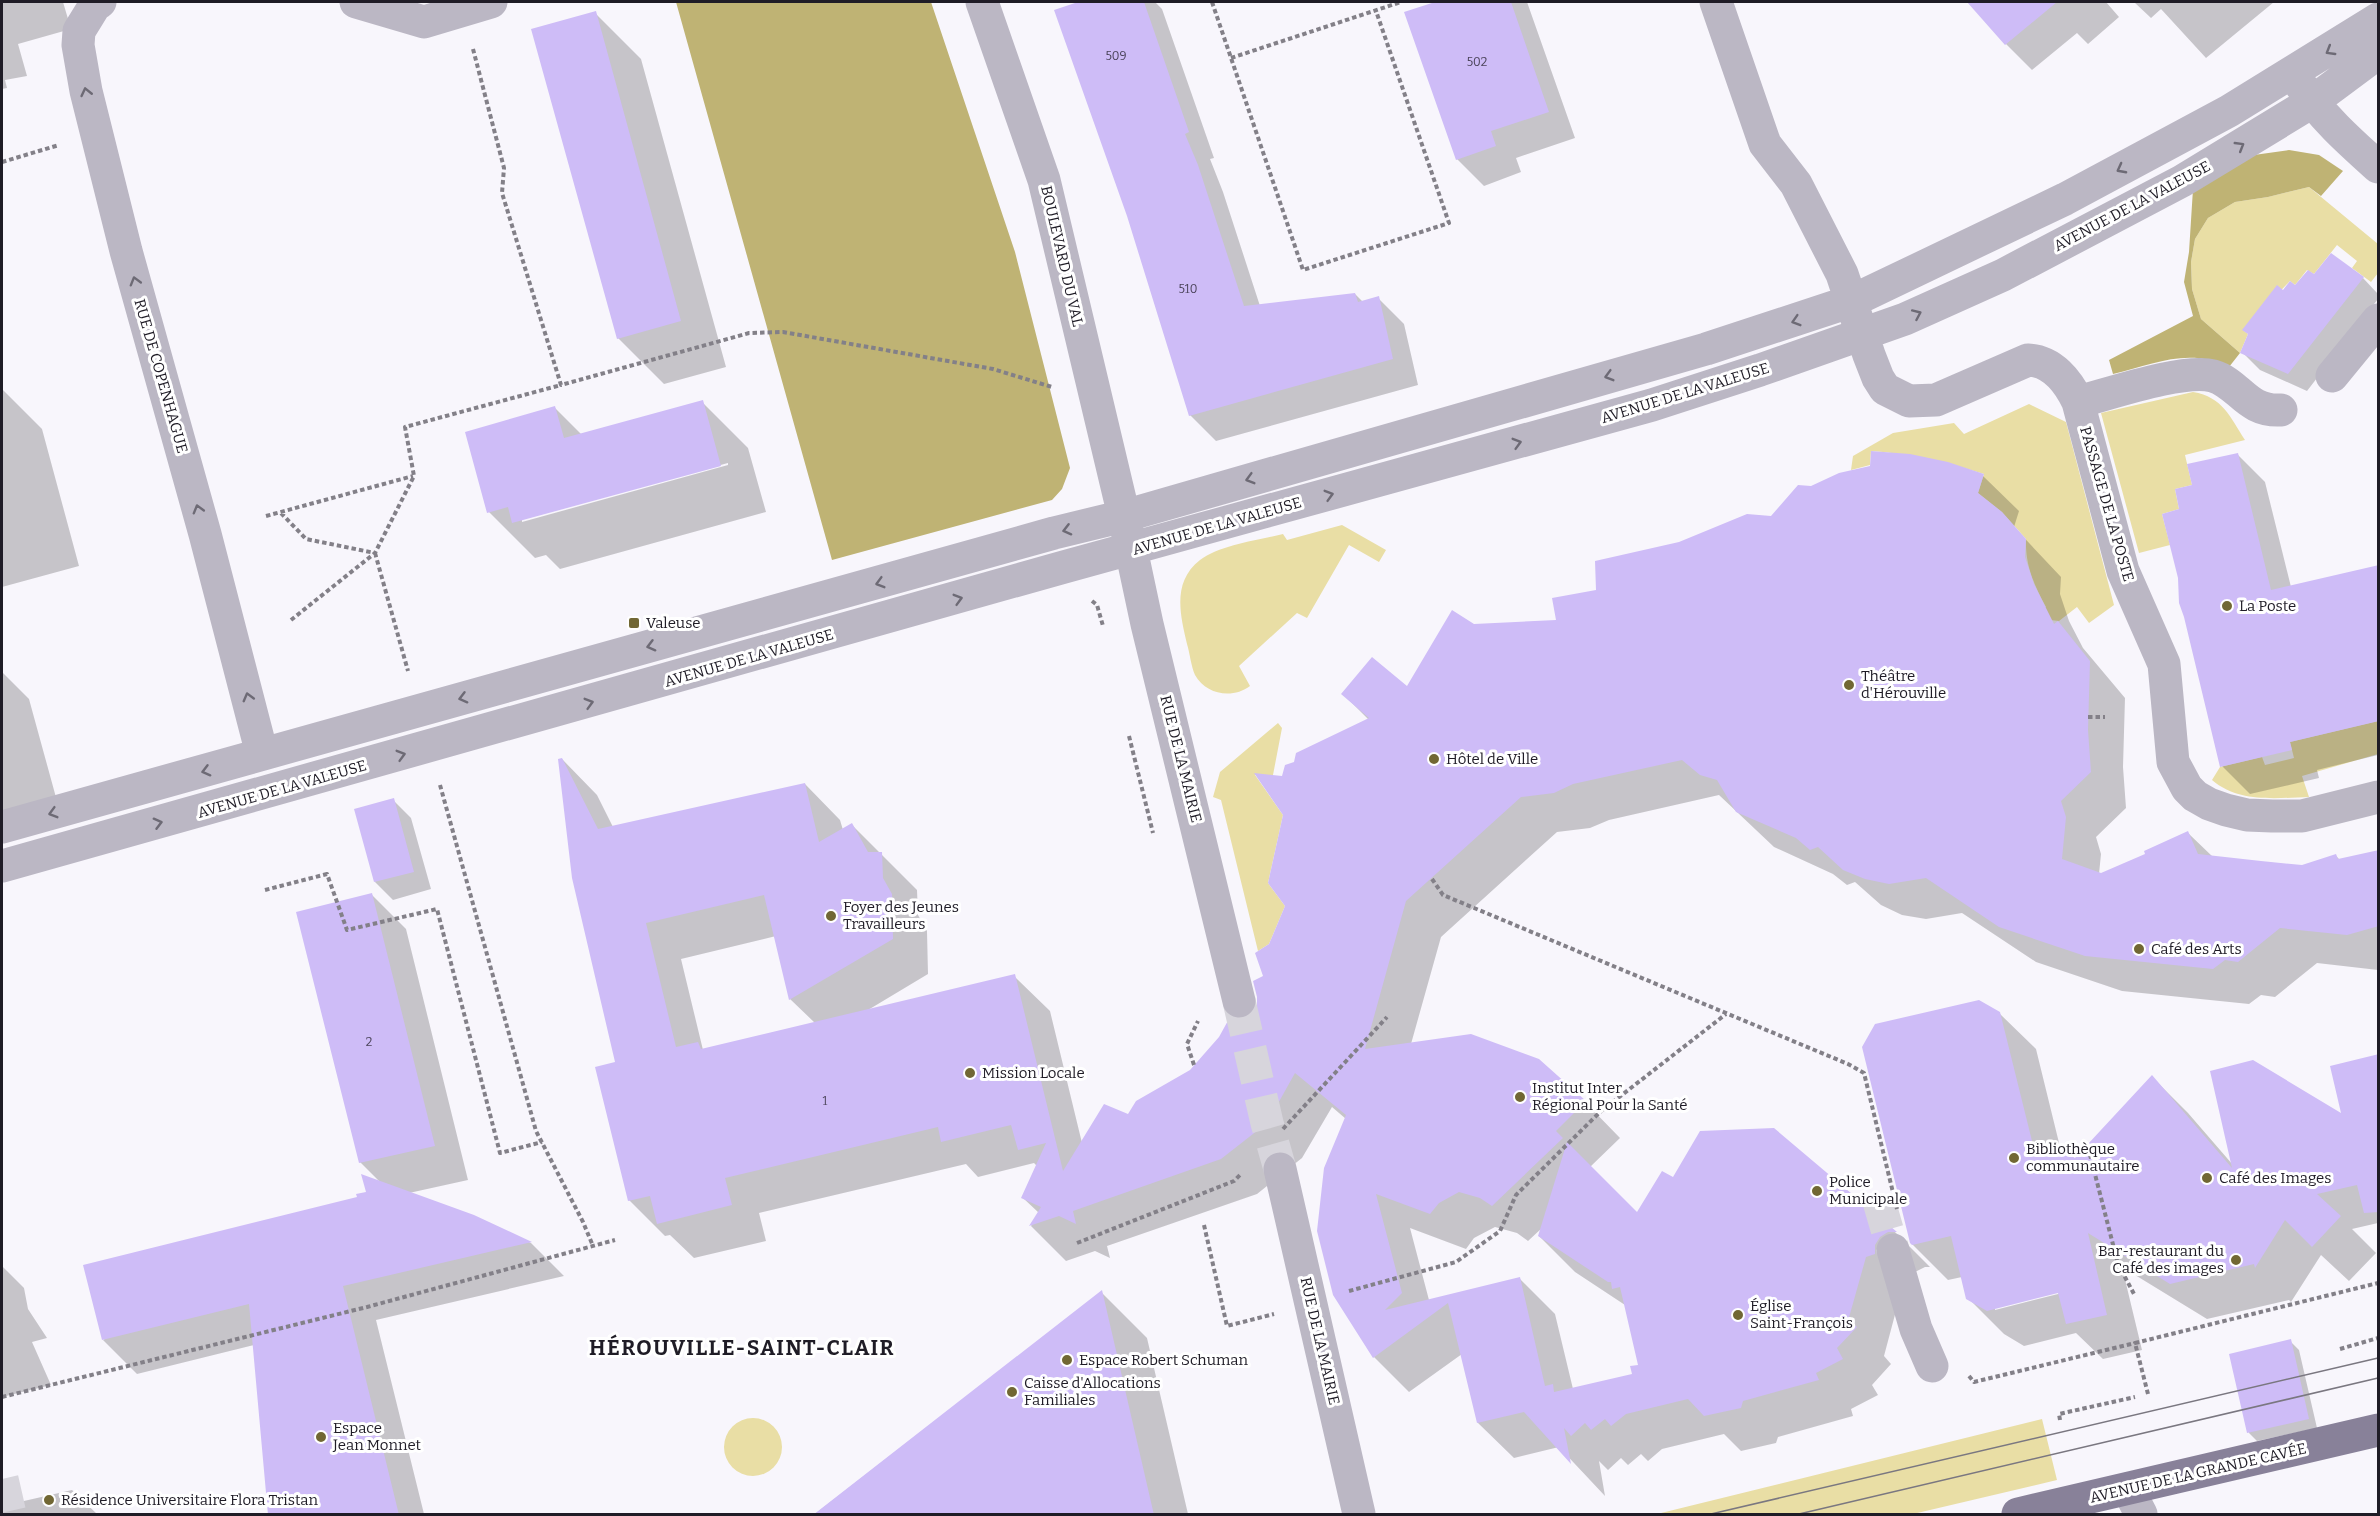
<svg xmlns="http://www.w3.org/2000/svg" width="2380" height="1516" viewBox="0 0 2380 1516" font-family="Bitter,serif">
	<rect width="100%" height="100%" fill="#f8f6fc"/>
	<path fill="#e9dea5" d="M2309 187 2378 244V273L2371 282 2352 268 2357 261 2337 245 2314 274 2307 270 2295 285 2290 281 2243 330 2248 334 2240 353 2201 319 2192 289 2191 262 2195 239 2208 218 2235 202 2268 197Z
		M2193 392C2223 397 2230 417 2245 440L2185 455 2192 485 2175 489 2179 509 2162 514 2170 545 2139 553 2101 413Z
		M2029 404 2066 422 2114 605 2089 623 2077 607 2059 621 2032 618 2033 614 2046 607C2034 585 2025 565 2026 539L2002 512 1978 493 1984 474C1946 462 1911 454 1871 451L1870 465 1851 470 1853 456 1893 433 1954 423 1964 434Z
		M1342 525 1386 550 1379 562 1349 545 1307 618 1297 613 1239 666 1250 686C1233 699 1206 695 1195 675 1191 666 1190 654 1187 644 1180 614 1172 582 1200 560 1220 545 1259 540 1283 534L1287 540Z
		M2378 721V754L2302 776 2309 797C2275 798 2239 803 2212 780L2220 767 2262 757 2265 765 2294 758 2290 742Z
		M1278 723 1282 728 1273 775H1255L1283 815 1268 883 1285 906 1269 944 1258 951 1221 800 1213 797 1220 772Z
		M724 1447a29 29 0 1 1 58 0a29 29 0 1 1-58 0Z
		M2042 1419 2057 1480 1913 1514H1657Z"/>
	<path fill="#bfb374" d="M676 2H931L1015 252 1070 468 1062 489 1052 500 832 560Z
		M2289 150 2319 155 2343 171 2321 196 2309 187 2268 197 2235 202 2208 218 2195 239 2191 262 2192 289 2201 319 2240 353 2229 367C2189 347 2154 364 2113 374L2109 360 2193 316 2184 282 2189 252 2193 189 2254 155Z"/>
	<path fill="#0003" fill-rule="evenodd" d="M2 2H63L71 29 18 44 27 76 5 80 7 88 2 89Z
		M1082 2H1155L1162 9 1214 158 1210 159 1223 192 1260 306 1355 294 1363 302 1378 298 1404 324 1418 385 1216 441 1190 415 1129 216 1056 11Z
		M1439 2H1527L1575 138 1516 158 1521 172 1484 186 1457 159 1406 13Z
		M1969 2H2106L2119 17 2088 44 2077 33 2032 70 2006 44Z
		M2134 2H2274L2206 58 2161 9 2151 18Z
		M595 13 641 59 726 367 664 384 618 338Z
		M2363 278 2378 294V299L2307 391 2260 370 2242 352 2283 292 2295 288Z
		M2 389 42 429 79 566 2 587Z
		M702 402 748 448 766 512 560 569 546 555 535 558 489 512 555 408 582 435ZM728 463V465L522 522V519Z
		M2237 454 2265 482 2291 587 2378 567V755L2317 770 2319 778 2250 794 2222 766 2181 510 2194 486Z
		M1983 476 2019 511 2014 527 2061 577 2060 594 2069 621 2083 648 2125 698 2123 767 2126 808 2096 837 2101 854 2099 874H2101L2147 855 2188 833 2213 857 2302 866 2336 856 2340 860 2378 851V970L2317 963 2275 997 2261 995 2249 1004 2122 991 2036 962 1962 913 1926 919 1902 915 1881 905 1855 882 1847 885 1833 874 1774 847 1719 795 1609 820 1590 828 1557 832 1441 937 1411 1044 1585 1102 1620 1138 1590 1167 1637 1215 1673 1179 1773 1129 1896 1233 1930 1267H1925L1915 1272 1901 1292 1884 1356 1891 1364 1872 1385 1878 1395 1851 1409 1853 1416 1778 1437 1776 1443 1741 1451 1724 1434 1662 1449 1648 1461 1641 1454 1628 1465 1621 1458 1608 1470 1599 1461 1605 1496 1559 1447 1514 1458 1478 1423 1462 1354 1409 1392 1374 1357 1346 1119 1332 1107 1302 1158 1257 1194 1107 1246 1110 1258 1095 1251 1066 1261 1031 1226 1039 1213 1023 1198 1037 1166 1034 1163 978 1177 966 1164 759 1213 766 1241 694 1258 670 1235 665 1236 629 1200 617 1063 562 759 597 795 613 827 805 784 840 820 843 830 852 825 917 890 918 915 927 931 928 974 868 1010 1014 976 1050 1011 1082 1143 1128 1116 1191 1071 1244 1021 1253 1016 1258 1007 1271 945 1286 906 1283 778 1369 720 1343 694 1408 688 1474 625 1558 621 1598 592 1679 543 1772 518 1811 488ZM776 936 790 999 815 1023 703 1050 681 959ZM1495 1227 1517 1233 1528 1241 1542 1228 1539 1236 1575 1272 1625 1305 1640 1366 1634 1375 1573 1389 1555 1314 1520 1279 1429 1300 1410 1228 1466 1249 1474 1238Z
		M2 672 29 699 57 801 2 816Z
		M393 800 411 818 431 889 393 900 375 882Z
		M372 895 406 929 468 1180 409 1193 473 1216 531 1243 564 1276 376 1320 424 1514H270L254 1345 137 1374 103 1340 368 1193 380 1182 360 1162Z
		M1999 1013 2036 1049 2061 1151 2076 1160 2152 1077 2188 1113 2233 1165 2343 1116 2378 1056V1223L2352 1229 2376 1253 2349 1281 2321 1255 2291 1302 2289 1300 2207 1319 2122 1267 2142 1350 2103 1359 2076 1333 2024 1346 2004 1334 1968 1298 1962 1277 1948 1280 1912 1244ZM2065 1290 2066 1292 1995 1310V1307Z
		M2 1266 24 1288 28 1309 47 1338 32 1342 51 1385 2 1397Z
		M1101 1292 1147 1338 1188 1514H815Z
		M2290 1341 2299 1350 2317 1428 2257 1441 2249 1433 2231 1355Z
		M72 1490 97 1514H2V1506Z"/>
	<path fill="#cebcf7" d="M1078 2H1144L1189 132 1185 134 1198 165 1244 306 1355 293 1358 302 1379 296 1393 359 1189 416 1127 216 1054 10Z
		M1435 2H1511L1549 112 1491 131 1496 146 1456 160 1404 12Z
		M1967 2H2057L2005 45Z
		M596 11 681 321 617 339 531 29Z
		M2331 253 2364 277 2288 374 2240 353 2248 334 2242 330 2277 285 2283 290 2290 281 2295 285 2308 270 2314 274Z
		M703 400 721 466 512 523 508 507 487 513 465 432 555 406 564 438Z
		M1871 451 1910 454 1948 462 1984 474 1978 493 2002 512 2026 539 2025 557 2034 584 2054 624 2058 621 2090 661 2088 730 2091 772 2061 801 2066 817 2062 859 2101 873 2145 854 2144 851 2188 831 2198 854 2261 861 2302 865 2336 854 2338 859 2379 850V926L2347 935 2280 928 2238 962 2225 960 2213 969 2085 956 1999 927 1926 878 1889 884 1865 879 1843 870 1818 847 1810 850 1796 838 1736 812 1717 780 1700 775 1682 760 1573 784 1554 793 1521 797 1406 901 1365 1049 1471 1034 1539 1059 1586 1101 1556 1131 1563 1138 1492 1206 1480 1198 1459 1192 1439 1203 1430 1214 1376 1194 1402 1293 1385 1310 1520 1277 1545 1386 1553 1384 1554 1392 1632 1374 1630 1366 1638 1365 1620 1287 1612 1289 1611 1282H1608L1538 1236 1567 1142 1637 1212 1662 1171 1673 1177 1700 1131 1774 1128 1897 1232H1888L1880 1237 1875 1245V1254L1866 1257 1848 1321 1857 1327 1837 1348 1843 1359 1816 1373 1819 1380 1743 1401 1741 1408 1704 1416 1688 1399 1626 1414 1611 1426 1605 1419 1591 1430 1585 1423 1571 1436 1564 1428 1571 1464 1524 1412 1477 1423 1448 1303 1373 1358 1333 1295 1317 1231 1324 1168 1346 1115 1295 1073 1267 1123 1221 1159 1073 1211 1076 1224 1059 1216 1029 1226 1041 1207 1021 1198 1046 1143 1018 1150 1011 1125 941 1142 938 1127 725 1178 732 1205 657 1224 650 1196 628 1201 595 1067 615 1062 572 878 558 759 562 758 598 829 805 783 819 842 852 823 868 852H882L883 878 892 894 893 939 789 1000 764 895 646 923 676 1047 698 1042 701 1049 1015 974 1063 1171 1104 1104 1128 1114 1136 1101 1190 1070 1219 1037 1230 1017 1244 1019 1251 1015 1257 1007V997L1253 981 1263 976 1255 953 1269 944 1285 906 1268 883 1283 815 1254 773 1282 776 1285 765 1294 762 1296 753 1369 718 1341 694 1372 657 1407 686 1452 610 1474 624 1556 620 1552 598 1596 590 1595 561 1679 542 1747 514 1771 516 1798 485 1811 486 1839 473 1870 466Z
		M2238 453 2271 590 2379 565V721L2290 742 2292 750 2220 767 2184 617 2179 603 2178 578 2162 514 2179 509 2175 489 2192 485 2187 464Z
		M394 798 414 872 374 882 354 809Z
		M372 893 435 1146 359 1163 296 912Z
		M1979 1000 2000 1012 2035 1153 2057 1147 2075 1158 2152 1075 2232 1168 2210 1071 2253 1060 2341 1113 2330 1066 2379 1054V1212L2364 1213 2357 1185 2317 1194 2341 1216 2312 1247 2285 1220 2255 1268 2254 1264 2170 1284 2088 1233 2107 1315 2066 1324 2058 1293 1987 1311 1966 1299 1951 1236 1912 1245 1910 1243 1862 1047 1875 1024Z
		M361 1174 474 1215 532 1242 343 1286 399 1515H268L249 1304 102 1340 83 1265 357 1197 356 1194 366 1192Z
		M1102 1290 1154 1515H813L949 1409Z
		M2291 1339 2309 1419 2247 1433 2229 1354Z"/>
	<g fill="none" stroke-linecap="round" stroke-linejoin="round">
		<path stroke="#d7d5dc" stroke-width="33" stroke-dasharray="33 16" stroke-linecap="butt" d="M1239 1001 1267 1123 1280 1169
			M1878 1198 1893 1250
			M2 1479 10 1514"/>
		<path stroke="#838088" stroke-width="4" stroke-dasharray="4.5 3" stroke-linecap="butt" d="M1212 2 1303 270 1449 223 1376 11
			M473 49 504 168 502 193 561 385 749 333 783 332 993 369 1052 387
			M1231 58 1401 2
			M2 162 59 145
			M281 513 306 539 375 553
			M266 516 413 476
			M375 553 408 671
			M1092 601 1097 605 1103 626
			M291 620 375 553 414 476 405 427 561 385
			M2088 717H2105
			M1129 736 1153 833
			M440 785 536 1131 583 1222 593 1246
			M1432 879 1443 895 1848 1064 1864 1073 1897 1209
			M265 890 327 874 347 930 437 909 500 1153 542 1142
			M1194 1065 1187 1044 1198 1021
			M1283 1129 1387 1017
			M2088 1147 2118 1264 2134 1294
			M1204 1225 1227 1326 1274 1314
			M1077 1243 1234 1181 1241 1174
			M1349 1291 1456 1262 1500 1231 1516 1195 1600 1112 1726 1014
			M2340 1349 2378 1338
			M1969 1376 1974 1382 2135 1343
			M2148 1394 2135 1343 2378 1283
			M2 1397 367 1307 615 1240
			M2060 1420 2059 1414 2135 1397"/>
		<path stroke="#bbb7c4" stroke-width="33" d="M100 2 95 5 79 31 78 45 86 91 126 251 205 534 262 754
			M356 2 424 22 491 2
			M982 2 1044 180 1124 516 1147 624 1239 1001
			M1716 2 1765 144 1796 184 1842 274 1869 355 1878 378 1885 389 1909 401 1936 400 2028 360C2052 361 2068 381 2078 402L2123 571 2164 664 2173 762 2187 788 2195 796 2209 804 2226 810 2247 815 2272 816H2302L2378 797
			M2300 84C2321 116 2349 141 2378 167
			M2332 376 2378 320
			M2078 402C2109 394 2184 368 2213 376 2240 384 2246 412 2281 410
			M2 827 1054 533 1124 516 1706 349 1852 301 2065 199 2229 111 2378 19
			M2 866 1064 567 1652 405 1760 370 1905 319 2003 275 2182 181 2312 102 2378 53
			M1280 1169 1359 1514
			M1893 1250 1916 1329 1932 1366
			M2128 1489 2141 1514"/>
		<path stroke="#888199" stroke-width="33" d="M2018 1514 2378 1430"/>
		<path stroke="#7a7780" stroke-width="1.5" d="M1711 1514 2378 1358
			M1799 1514 2378 1378"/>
	</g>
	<defs><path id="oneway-chevron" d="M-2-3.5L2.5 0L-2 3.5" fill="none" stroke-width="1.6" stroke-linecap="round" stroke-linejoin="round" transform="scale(1.5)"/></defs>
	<g stroke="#6d6a75">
		<use href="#oneway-chevron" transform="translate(2330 51) rotate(149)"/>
		<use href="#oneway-chevron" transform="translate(86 92) rotate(-103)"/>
		<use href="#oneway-chevron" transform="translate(2240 146) rotate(-31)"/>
		<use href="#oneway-chevron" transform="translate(2121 169) rotate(152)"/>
		<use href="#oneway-chevron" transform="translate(135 281) rotate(-106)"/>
		<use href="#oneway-chevron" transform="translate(1917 314) rotate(-24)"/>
		<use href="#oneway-chevron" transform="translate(1796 321) rotate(163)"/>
		<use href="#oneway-chevron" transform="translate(1609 376) rotate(164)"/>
		<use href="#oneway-chevron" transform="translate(1517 443) rotate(-16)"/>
		<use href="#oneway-chevron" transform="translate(1250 479) rotate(164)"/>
		<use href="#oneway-chevron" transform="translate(1329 495) rotate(-16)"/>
		<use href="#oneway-chevron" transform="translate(198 509) rotate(-106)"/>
		<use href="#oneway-chevron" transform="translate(1067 530) rotate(166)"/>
		<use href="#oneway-chevron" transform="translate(880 583) rotate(164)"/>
		<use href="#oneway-chevron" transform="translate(958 599) rotate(-16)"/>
		<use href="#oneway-chevron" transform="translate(651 646) rotate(165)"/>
		<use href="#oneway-chevron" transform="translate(248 697) rotate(-105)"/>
		<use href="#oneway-chevron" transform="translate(463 698) rotate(165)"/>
		<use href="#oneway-chevron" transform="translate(589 703) rotate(-16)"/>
		<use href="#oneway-chevron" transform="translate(401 755) rotate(-16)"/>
		<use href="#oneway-chevron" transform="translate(206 771) rotate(165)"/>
		<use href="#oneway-chevron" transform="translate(53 813) rotate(164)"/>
		<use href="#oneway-chevron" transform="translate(158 823) rotate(-15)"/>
	</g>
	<g fill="#716734" stroke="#fff" stroke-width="2">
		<circle cx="2227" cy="606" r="6"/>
		<rect x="628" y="617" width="12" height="12" rx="3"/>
		<circle cx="1849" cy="685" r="6"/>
		<circle cx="1434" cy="759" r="6"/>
		<circle cx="831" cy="916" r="6"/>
		<circle cx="2139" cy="949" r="6"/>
		<circle cx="970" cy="1073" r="6"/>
		<circle cx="1520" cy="1097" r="6"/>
		<circle cx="2014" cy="1158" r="6"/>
		<circle cx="2207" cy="1178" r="6"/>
		<circle cx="1817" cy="1191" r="6"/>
		<circle cx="2236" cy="1260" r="6"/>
		<circle cx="1738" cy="1315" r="6"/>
		<circle cx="1067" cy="1360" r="6"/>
		<circle cx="1012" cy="1392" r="6"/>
		<circle cx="321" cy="1437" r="6"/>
		<circle cx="49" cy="1500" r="6"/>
	</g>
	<g text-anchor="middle" stroke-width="6" stroke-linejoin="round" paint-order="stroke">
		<g font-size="12" fill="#4b445a">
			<text x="1116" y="60">509</text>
			<text x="1477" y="66">502</text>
			<text x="1188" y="293">510</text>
			<text x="369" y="1046">2</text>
			<text x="825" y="1105">1</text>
		</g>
		<g font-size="15" fill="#1f1c26" stroke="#fff">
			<text transform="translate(2132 206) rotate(-28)" y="5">AVENUE DE LA VALEUSE</text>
			<text transform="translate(1062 256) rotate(77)" y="5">BOULEVARD DU VAL</text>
			<text transform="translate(161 376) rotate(74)" y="5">RUE DE COPENHAGUE</text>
			<text transform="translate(1685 393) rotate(-17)" y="5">AVENUE DE LA VALEUSE</text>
			<text transform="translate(2107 504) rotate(74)" y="5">PASSAGE DE LA POSTE</text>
			<text transform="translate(1217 526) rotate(-16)" y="5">AVENUE DE LA VALEUSE</text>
			<text transform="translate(749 658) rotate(-16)" y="5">AVENUE DE LA VALEUSE</text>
			<text transform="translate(1181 759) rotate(76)" y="5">RUE DE LA MAIRIE</text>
			<text transform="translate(282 789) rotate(-16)" y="5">AVENUE DE LA VALEUSE</text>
			<text transform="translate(1320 1341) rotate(77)" y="5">RUE DE LA MAIRIE</text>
			<text transform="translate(2198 1473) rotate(-13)" y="5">AVENUE DE LA GRANDE CAVÉE</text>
		</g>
		<g font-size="15" fill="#1f1c26" stroke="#fff" text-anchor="start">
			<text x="2239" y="611">La Poste</text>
			<text x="646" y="628">Valeuse</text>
			<text x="1861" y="681">Théâtre<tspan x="1861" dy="17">d'Hérouville</tspan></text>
			<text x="1446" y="764">Hôtel de Ville</text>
			<text x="843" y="912">Foyer des Jeunes<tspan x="843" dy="17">Travailleurs</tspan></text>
			<text x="2151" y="954">Café des Arts</text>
			<text x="982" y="1078">Mission Locale</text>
			<text x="1532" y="1093">Institut Inter<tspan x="1532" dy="17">Régional Pour la Santé</tspan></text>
			<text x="2026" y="1154">Bibliothèque<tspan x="2026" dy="17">communautaire</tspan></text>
			<text x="2219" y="1183">Café des Images</text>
			<text x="1829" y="1187">Police<tspan x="1829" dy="17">Municipale</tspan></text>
			<text x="2224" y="1256" text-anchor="end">Bar-restaurant du<tspan x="2224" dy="17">Café des images</tspan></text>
			<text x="1750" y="1311">Église<tspan x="1750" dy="17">Saint-François</tspan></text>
			<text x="1079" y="1365">Espace Robert Schuman</text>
			<text x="1024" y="1388">Caisse d'Allocations<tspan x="1024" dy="17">Familiales</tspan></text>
			<text x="333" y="1433">Espace<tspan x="333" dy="17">Jean Monnet</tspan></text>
			<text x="61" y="1505">Résidence Universitaire Flora Tristan</text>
		</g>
		<g font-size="21" font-weight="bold" letter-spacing="1.5" fill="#1f1c26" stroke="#fff">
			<text x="742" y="1355">HÉROUVILLE-SAINT-CLAIR</text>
		</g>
	</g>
	<rect width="2380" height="1516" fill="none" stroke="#1f1c26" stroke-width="6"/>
</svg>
